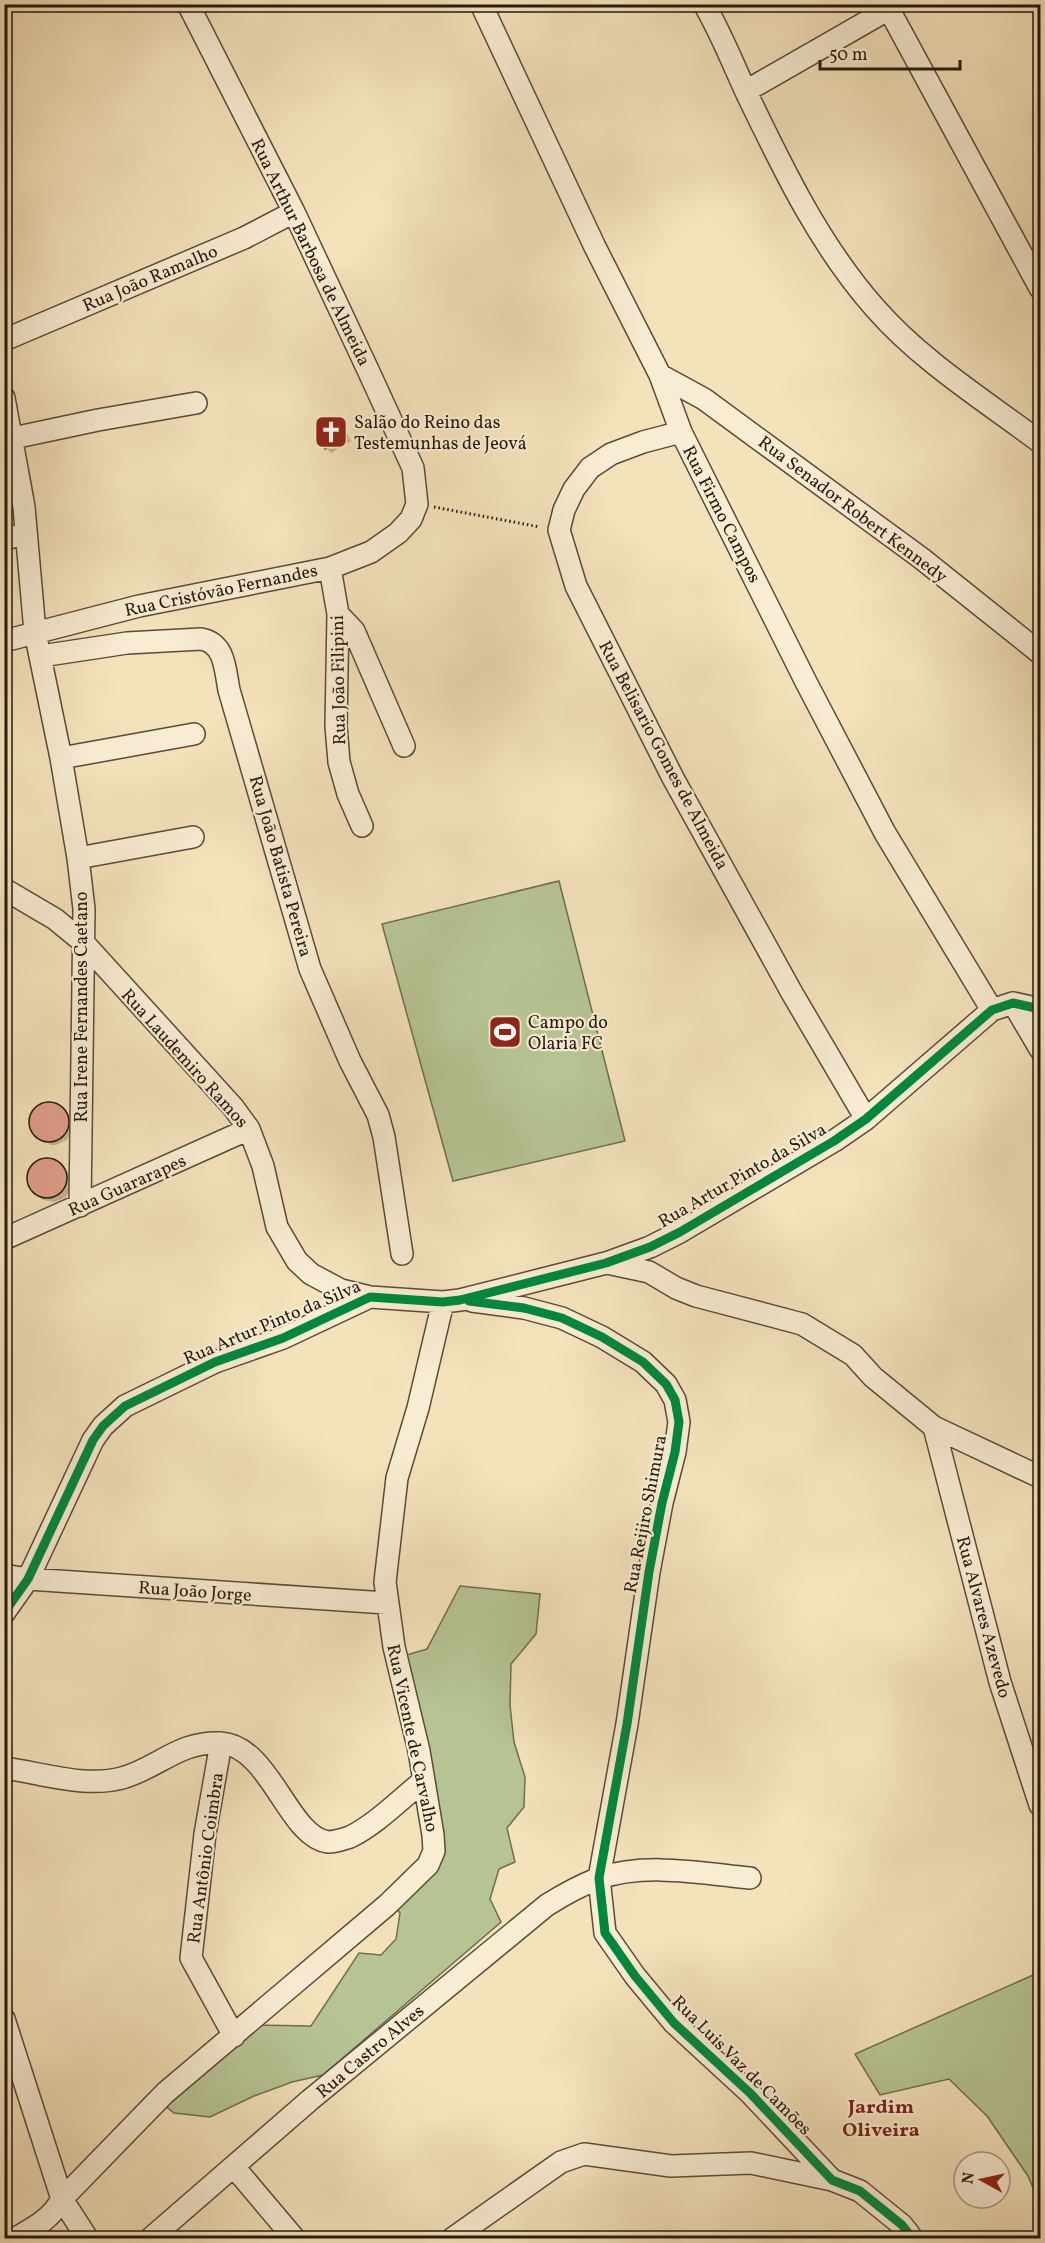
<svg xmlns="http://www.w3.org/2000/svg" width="1045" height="2243" viewBox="0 0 1045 2243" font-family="Vollkorn,serif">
	<rect width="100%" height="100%" fill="#f4e2bb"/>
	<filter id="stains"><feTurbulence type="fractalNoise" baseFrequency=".00333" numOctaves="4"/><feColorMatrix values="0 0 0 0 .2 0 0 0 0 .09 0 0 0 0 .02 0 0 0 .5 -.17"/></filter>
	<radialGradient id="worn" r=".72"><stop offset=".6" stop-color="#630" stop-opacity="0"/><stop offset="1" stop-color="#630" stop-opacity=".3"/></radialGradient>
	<path fill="#b6c494" stroke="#6e6e51" stroke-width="1.5" d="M559 881 625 1141 453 1181 382 924Z
		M460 1586 540 1594 536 1634 511 1664 510 1705 514 1742 525 1777 524 1807 507 1828 515 1862 499 1869 490 1899 501 1922 323 2075 292 2082 254 2096 210 2117 174 2113 164 2105 252 2025 311 2026 359 1953 381 1955 396 1939 400 1913 393 1904 431 1864 403 1656 427 1649Z
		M1040 1972V2204L1028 2176 987 2116 949 2079 880 2095 855 2054Z"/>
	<path fill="#0003" d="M337 420 351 441 331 453 327 449 318 429Z
		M49 1103 61 1108 72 1124V1129L67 1140 56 1145H51L41 1139 32 1129 31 1117 38 1107Z
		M48 1159 53 1160 69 1173 72 1186 66 1197 55 1202 43 1200 30 1185 29 1173 36 1163Z"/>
	<path fill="#e29e8b" stroke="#25190e" stroke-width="1.5" d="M338 418 347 436 325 449 316 428Z
		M29 1122a20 20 0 1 1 40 0a20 20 0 1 1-40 0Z
		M27 1178a20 20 0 1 1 40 0a20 20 0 1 1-40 0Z"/>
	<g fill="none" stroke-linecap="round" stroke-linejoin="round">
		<g stroke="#594b39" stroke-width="24">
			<path id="minor" d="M481 4 595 247 660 375 681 432 806 682 885 833 992 1010
				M704 4C721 33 733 64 747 94 783 169 820 246 875 308 920 360 985 401 1040 442
				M886 4 1040 288
				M746 91 889 9
				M4 340 244 238 294 212
				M660 375 704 399 768 446 921 558 1040 653
				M4 398 24 507 35 632 61 758 78 858 84 909 80 1206
				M681 432 643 442 611 454 590 468 574 489 564 510 559 530 576 586 673 778 792 993 866 1119
				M13 438 98 420 196 403
				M4 539 25 534
				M330 568 338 614 336 726 339 762 348 794 362 826
				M338 614 354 631 404 746
				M4 641 139 606 330 568 371 552 398 533 411 519 417 504 413 468 368 370 294 212 188 4
				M41 656 127 643 201 639C225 643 225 669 229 690L310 969 350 1061 378 1115 384 1137 402 1254
				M61 758 194 734
				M78 858 193 837
				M4 889 55 919 83 942 233 1107 249 1129 263 1166 277 1227 297 1261 311 1274 341 1290 370 1297
				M1013 1003 1040 1049
				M4 1239 249 1129
				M607 1263 649 1272 676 1288 696 1296 802 1324 853 1355 873 1377 934 1427 1040 1477
				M472 1301 524 1308 562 1318 602 1337 643 1362 666 1384 675 1400 679 1422 675 1452 662 1503 649 1572 627 1724 599 1878 605 1933 635 1976 674 2023 750 2093 832 2180 860 2191 902 2225 912 2238
				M934 1427 1000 1682 1040 1805
				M4 1575 28 1579 386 1603
				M4 1613 28 1579 93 1440 103 1426 125 1406 215 1362 283 1338 370 1297 443 1302 460 1300 606 1263 650 1247 680 1232 834 1141 866 1119 992 1010 1013 1003 1040 1009
				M221 1743 205 1834 191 1958 234 2036
				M4 1768C42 1773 85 1788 122 1778 158 1768 179 1741 220 1743 270 1745 288 1837 328 1842 335 1842 344 1839 350 1837 375 1825 401 1799 423 1781
				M4 2019 62 2199 87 2238
				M234 2167 294 2238
				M16 2238C35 2227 51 2219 62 2199L165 2093 387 1905 428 1865 434 1851 433 1835 419 1751 394 1647 385 1582 397 1478 418 1408 443 1302
				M151 2238 310 2100 547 1905C563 1895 579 1886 597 1879 644 1862 701 1873 750 1878
				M453 2238 561 2162 584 2154 671 2166 751 2163 832 2180"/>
		</g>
		<path stroke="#25190e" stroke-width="3" stroke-dasharray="1.5 3" stroke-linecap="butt" d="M434 507 540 527"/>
		<use href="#minor" stroke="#f8ecd3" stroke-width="21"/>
		<g stroke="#f8ecd3" stroke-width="13">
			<path id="cycleway" d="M469 1301 524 1308 562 1318 602 1337 643 1362 666 1384 675 1400 679 1422 675 1452 662 1503 649 1572 627 1724 599 1878 605 1933 635 1976 674 2023 750 2093 832 2180 860 2191 902 2225 912 2238
				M4 1613 28 1579 93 1440 103 1426 125 1406 215 1362 283 1338 370 1297 443 1302 460 1300 606 1263 650 1247 680 1232 834 1141 866 1119 992 1010 1013 1003 1040 1009"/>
		</g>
		<use href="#cycleway" stroke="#00873e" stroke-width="9"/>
	</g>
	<defs>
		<g id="church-square" transform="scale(1.725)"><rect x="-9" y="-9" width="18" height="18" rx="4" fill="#8f2418" stroke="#f8ecd3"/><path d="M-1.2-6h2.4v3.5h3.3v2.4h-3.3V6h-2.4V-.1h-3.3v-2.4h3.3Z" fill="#fff"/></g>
		<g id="stadium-square" transform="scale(1.725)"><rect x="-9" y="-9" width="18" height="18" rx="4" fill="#8f2418" stroke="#f8ecd3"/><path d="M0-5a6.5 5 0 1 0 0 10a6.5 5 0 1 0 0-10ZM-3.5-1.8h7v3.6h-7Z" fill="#fff"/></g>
	</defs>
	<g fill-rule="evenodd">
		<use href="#church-square" x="331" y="432"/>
		<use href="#stadium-square" x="505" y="1032"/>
	</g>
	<g text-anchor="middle" stroke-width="4.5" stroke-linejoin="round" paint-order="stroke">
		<g font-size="18" fill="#25190e" stroke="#f8ecd3">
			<text transform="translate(311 252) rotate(64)" y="6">Rua Arthur Barbosa de Almeida</text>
			<text transform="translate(150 278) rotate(-23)" y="6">Rua João Ramalho</text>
			<text transform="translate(853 509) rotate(37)" y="6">Rua Senador Robert Kennedy</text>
			<text transform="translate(722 514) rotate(63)" y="6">Rua Firmo Campos</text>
			<text transform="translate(221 590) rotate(-12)" y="6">Rua Cristóvão Fernandes</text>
			<text transform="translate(338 680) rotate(-91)" y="6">Rua João Filipini</text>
			<text transform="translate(664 755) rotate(62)" y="6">Rua Belisario Gomes de Almeida</text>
			<text transform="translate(281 866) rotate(74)" y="6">Rua João Batista Pereira</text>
			<text transform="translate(81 1007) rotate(-90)" y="6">Rua Irene Fernandes Caetano</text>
			<text transform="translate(185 1058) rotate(48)" y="6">Rua Laudemiro Ramos</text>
			<text transform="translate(742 1175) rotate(-30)" y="6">Rua Artur Pinto da Silva</text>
			<text transform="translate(127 1185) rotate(-24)" y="6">Rua Guararapes</text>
			<text transform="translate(272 1322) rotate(-23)" y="6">Rua Artur Pinto da Silva</text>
			<text transform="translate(645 1514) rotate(-79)" y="6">Rua Reijiro Shimura</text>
			<text transform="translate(195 1591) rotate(4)" y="6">Rua João Jorge</text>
			<text transform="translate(984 1617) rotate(75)" y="6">Rua Alvares Azevedo</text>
			<text transform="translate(413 1738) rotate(78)" y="6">Rua Vicente de Carvalho</text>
			<text transform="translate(205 1858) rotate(-82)" y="6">Rua Antônio Coimbra</text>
			<text transform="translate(370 2051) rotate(-40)" y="6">Rua Castro Alves</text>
			<text transform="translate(742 2065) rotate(45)" y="6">Rua Luis Vaz de Camões</text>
		</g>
		<g font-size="18" fill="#25190e" stroke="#f8ecd3" text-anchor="start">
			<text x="354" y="428">Salão do Reino das<tspan x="354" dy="21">Testemunhas de Jeová</tspan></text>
			<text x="528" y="1028">Campo do<tspan x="528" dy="21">Olaria FC</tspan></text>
		</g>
		<g font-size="20" font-weight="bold" fill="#7a1f14" stroke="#f8ecd3">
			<text x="881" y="2113">Jardim<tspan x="881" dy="23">Oliveira</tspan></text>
		</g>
	</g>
	<rect width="1045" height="2243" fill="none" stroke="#f4e2bb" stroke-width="24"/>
	<rect x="6" y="6" width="1033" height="2231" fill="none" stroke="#25190e" stroke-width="3"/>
	<rect x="12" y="12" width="1021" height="2219" fill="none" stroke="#25190e" stroke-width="1.5"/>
	<g transform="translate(982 2180) rotate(278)"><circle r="28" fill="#f8ecd3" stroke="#a49884" stroke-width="1.5"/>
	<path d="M0-4.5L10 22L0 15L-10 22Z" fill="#8f2418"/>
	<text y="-9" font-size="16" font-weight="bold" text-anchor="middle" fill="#25190e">N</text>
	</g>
	<path d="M820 60v9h140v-9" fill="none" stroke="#25190e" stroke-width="3"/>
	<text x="829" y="60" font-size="18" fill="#25190e" stroke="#f8ecd3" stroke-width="4.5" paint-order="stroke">50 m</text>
	<rect width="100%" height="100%" filter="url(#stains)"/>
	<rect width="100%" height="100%" fill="url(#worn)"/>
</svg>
